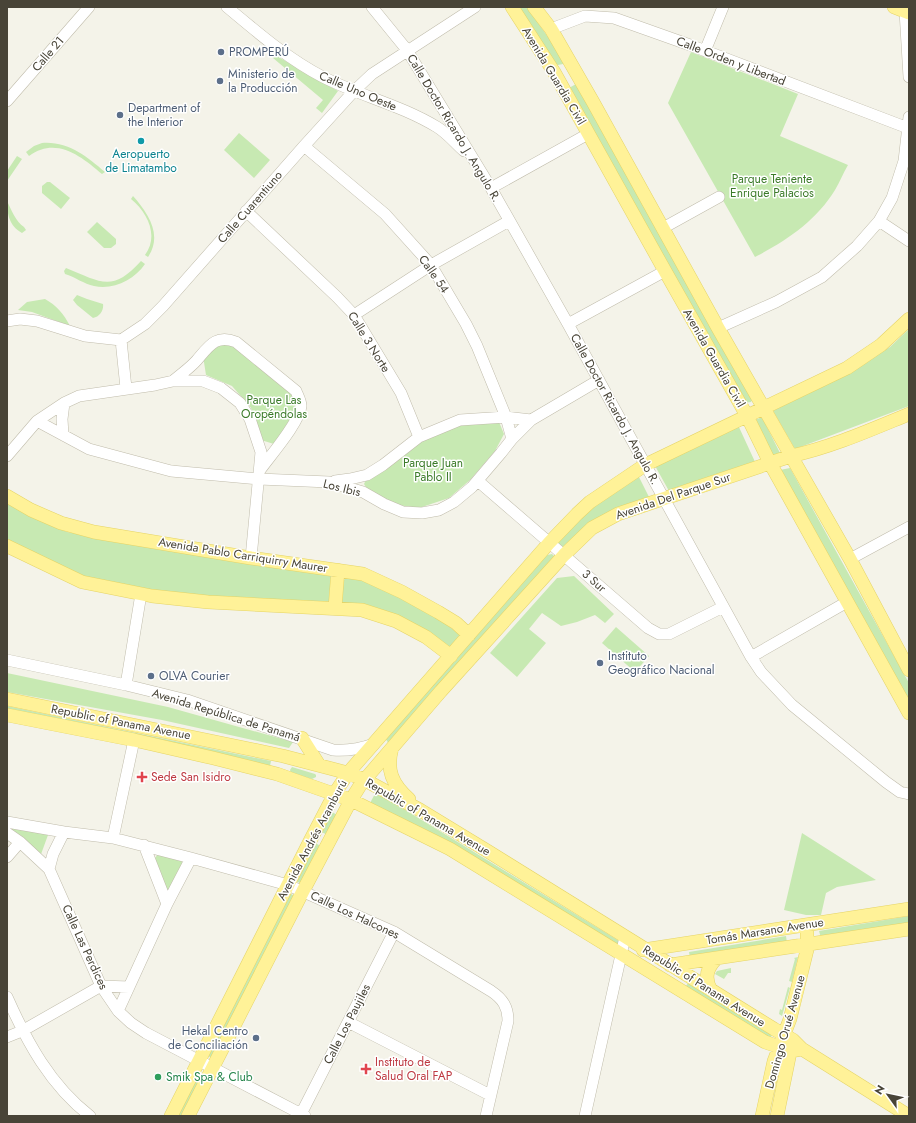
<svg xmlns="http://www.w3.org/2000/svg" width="916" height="1123" viewBox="0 0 916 1123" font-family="Jost,sans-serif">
	<rect width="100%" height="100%" fill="#f4f3e9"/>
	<path fill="#c7e9b2" d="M516 7H527L564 60 563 64 558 65 553 63Z
		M691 52 798 94 780 136 848 165C843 173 840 182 835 190 816 221 786 241 755 257L668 103Z
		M275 55 338 91 322 113 316 108 323 100 273 58Z
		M576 84 752 400 751 402 744 403 569 88Z
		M239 133 270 160 254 178 224 150Z
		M42 143C68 141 86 156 105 172L102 174C81 156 56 136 29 156L26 152 34 146Z
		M17 156 22 159 7 181V171Z
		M47 182H50L70 198 61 209 42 193V186Z
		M133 196C148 213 163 235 148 257L145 255C159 236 148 213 131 199Z
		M7 201C11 209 16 222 24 227L26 230 22 233C9 226 7 213 7 201Z
		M97 222 116 239V244L111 248H104L87 232Z
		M141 261 145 264C134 280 114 290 94 286 84 284 75 277 65 274L64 271 66 268C101 282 112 293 141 261Z
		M77 295 87 299 103 304C104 310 100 317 93 318L77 305 73 300Z
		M45 299C56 305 64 314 70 326L32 312 18 310 27 302Z
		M909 329V406L795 449 772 409 855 368 890 347Z
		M221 343 236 347 289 390 297 401V413L274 444 261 440 251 408 232 386 206 375 203 356Z
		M762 417 780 453 773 457 755 420Z
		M499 422 504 434 495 451 470 480 449 498 419 508 398 505 369 492 364 484 368 476 424 437 463 423Z
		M738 425 756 464 669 491 654 464Z
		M790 468 909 683V706L780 470Z
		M638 475 650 499 564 550 556 544 580 515Z
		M7 502 67 532 331 575 329 603 215 598 152 591 86 578 53 564 7 539Z
		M552 554 554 556 389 744 385 738 386 735 547 555Z
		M347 576 383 586 436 617 461 635 451 648 340 604 344 580Z
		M574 576 614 614 605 623 595 615 577 622 561 626 542 613 529 629 546 643 517 677 490 653 557 578Z
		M616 627 649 656 635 672 602 643Z
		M7 673 168 707 293 742 289 748 162 720 7 692Z
		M7 706 271 761 270 766 7 711Z
		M292 767 315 774 316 775V777L312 779 291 773 290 770Z
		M376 792 621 942 618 947 370 803Z
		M332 812 339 816 328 835 321 832Z
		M7 824 48 835 40 857C32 844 20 836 7 828Z
		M802 833 876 880 837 887 826 893 821 915H806L784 910Z
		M313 842 323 847 304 885 294 880Z
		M158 854 184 860 171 895 165 892 155 858Z
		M288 892 296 897 214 1059 206 1055Z
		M909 916V925L821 938 819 931Z
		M786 936 787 943 690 959 689 952Z
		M798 957 792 982 789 981 795 959 794 958Z
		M731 968V973H728L724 979 715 974 717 971Z
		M688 983 772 1035 769 1041 684 989Z
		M788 987 790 988 782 1016 779 1014 780 1009 782 1010Z
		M195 1073 203 1078 184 1116H173Z"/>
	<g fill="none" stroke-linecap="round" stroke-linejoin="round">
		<g stroke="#c0bcab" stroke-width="12">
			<path id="minor" d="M227 7C257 32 288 59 323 77 360 96 401 105 437 127 447 133 455 143 464 151
				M372 7 407 50 491 188 568 324 751 657 761 672 792 705 886 782 900 792 909 794
				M905 11 909 77
				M551 29 585 16 614 18 690 45 908 128
				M705 51 723 7
				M7 101 89 7
				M304 146 385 214 431 265 466 324 477 346 506 417 512 439
				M491 188 588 134
				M246 211 337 297 354 315 401 393 419 437
				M879 221 909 241
				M663 228 719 197
				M354 315 431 265 509 221
				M7 321 20 319 37 321 85 336 121 340 145 324 163 306 304 146 354 91 372 74 475 7
				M568 324 665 271
				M718 328 776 302 822 277 857 246 879 221 892 198 904 161 909 117
				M121 340 126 388
				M173 381C181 374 190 368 197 360 209 346 216 334 236 342L296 391C298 396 301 401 301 406 300 422 270 456 260 470
				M37 421 89 449 171 471 259 479 329 482 363 492 384 504 403 512 422 513 439 510 454 502 472 487 501 453 512 439 531 420 599 380
				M63 435 62 419 64 403
				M7 456 37 421 64 403 79 396 155 385 173 381H203L221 388 240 403 250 419 261 452 251 558
				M335 481 350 479 367 475 383 465 419 437 460 420 506 417 531 420
				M478 481 648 628 659 634H669L723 607
				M850 559 909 527
				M751 657 847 602
				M7 660 126 685 187 700 333 750C348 751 360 749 374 744
				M126 685 141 594
				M7 822 64 832 113 838 191 858 288 885 394 932 491 991C503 999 508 1007 508 1021L486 1116
				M7 833 20 842 49 869 101 986 118 1011 131 1023 146 1033 305 1116
				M113 838 134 740
				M144 845 167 904
				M7 857 20 842
				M49 869 53 854 64 832
				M7 997C27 1042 50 1085 90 1116
				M118 1011 167 904 191 858
				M348 1022 490 1095
				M7 1037 22 1031 101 986 129 987
				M300 1116 394 932
				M585 1116 625 937"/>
		</g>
		<g stroke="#e5d467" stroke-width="14">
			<path id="major" d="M512 7 554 72 665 271 747 416 770 463 909 713
				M534 7 551 29 593 102 718 328 850 559 909 670
				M894 7 909 13
				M7 496 31 510 61 523 94 532 251 558 363 574 402 592 438 612 456 623 469 635
				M7 546 82 582 152 596 208 602 362 610 396 621 426 637 451 656
				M335 608 338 570
				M7 699 283 756 348 773 365 780 420 810 489 852 774 1029 793 1040 802 1049 909 1116
				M7 715 134 740 213 758 277 774 351 800 450 849 765 1042 791 1051 802 1049
				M302 738 319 765
				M392 748C386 770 392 784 409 799
				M643 950 909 909
				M670 965 909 929
				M711 990C704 978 707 968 716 959
				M171 1116 310 841 335 793 348 773 549 543 577 514 590 502 645 465 847 368 881 345 909 319
				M188 1116 303 891 351 800 361 784 441 691 564 555 592 528 618 514 791 456C832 447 870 430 909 414
				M762 1116 774 1061 790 1019 807 950V925
				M777 1116 792 1043"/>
		</g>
		<use href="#minor" stroke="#fff" stroke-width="11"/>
		<use href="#major" stroke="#fff298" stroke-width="13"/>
	</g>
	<g fill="#5c6f8a" stroke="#fff" stroke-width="1.5">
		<circle cx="221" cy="52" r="4"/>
		<circle cx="220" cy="81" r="4"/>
		<circle cx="120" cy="115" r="4"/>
		<circle cx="600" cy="663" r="4"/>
		<circle cx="151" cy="676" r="4"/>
		<circle cx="256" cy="1038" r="4"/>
	</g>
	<circle fill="#0f9aa8" stroke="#fff" stroke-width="1.5" cx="141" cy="141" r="4"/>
	<g fill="#e0444e" stroke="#fff" stroke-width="1.5">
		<path d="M140 771h4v4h4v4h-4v4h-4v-4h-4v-4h4z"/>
		<path d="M364 1063h4v4h4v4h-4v4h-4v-4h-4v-4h4z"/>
	</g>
	<circle fill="#2e9e5b" stroke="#fff" stroke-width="1.5" cx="158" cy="1077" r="4"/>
	<g text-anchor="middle" stroke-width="3" stroke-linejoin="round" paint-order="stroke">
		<g font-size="12" fill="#4e5e75" stroke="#fff" text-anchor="start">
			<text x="229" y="56">PROMPERÚ</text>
			<text x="228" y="78">Ministerio de<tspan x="228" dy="14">la Producción</tspan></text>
			<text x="128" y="112">Department of<tspan x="128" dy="14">the Interior</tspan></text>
			<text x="608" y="660">Instituto<tspan x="608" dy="14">Geográfico Nacional</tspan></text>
			<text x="159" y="680">OLVA Courier</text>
			<text x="248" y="1035" text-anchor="end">Hekal Centro<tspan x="248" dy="14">de Conciliación</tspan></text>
		</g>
		<g font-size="12" fill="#484437" stroke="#fff">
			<text transform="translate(48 54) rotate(-49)" y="4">Calle 21</text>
			<text transform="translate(731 61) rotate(21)" y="4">Calle Orden y Libertad</text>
			<text transform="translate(554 76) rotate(59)" y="4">Avenida Guardia Civil</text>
			<text transform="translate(358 91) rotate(23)" y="4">Calle Uno Oeste</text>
			<text transform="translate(454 128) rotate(59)" y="4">Calle Doctor Ricardo J. Angulo R.</text>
			<text transform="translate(250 207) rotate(-49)" y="4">Calle Cuarentiuno</text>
			<text transform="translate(434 274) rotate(55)" y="4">Calle 54</text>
			<text transform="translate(369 342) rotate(58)" y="4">Calle 3 Norte</text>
			<text transform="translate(714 358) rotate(60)" y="4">Avenida Guardia Civil</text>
			<text transform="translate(615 409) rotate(61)" y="4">Calle Doctor Ricardo J. Angulo R.</text>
			<text transform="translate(342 488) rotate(14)" y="4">Los Ibis</text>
			<text transform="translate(673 496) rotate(-19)" y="4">Avenida Del Parque Sur</text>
			<text transform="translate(243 555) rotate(9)" y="4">Avenida Pablo Carriquirry Maurer</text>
			<text transform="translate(594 581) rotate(41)" y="4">3 Sur</text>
			<text transform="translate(226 715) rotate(17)" y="4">Avenida República de Panamá</text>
			<text transform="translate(121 722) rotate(11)" y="4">Republic of Panama Avenue</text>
			<text transform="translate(428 817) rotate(30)" y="4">Republic of Panama Avenue</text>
			<text transform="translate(312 840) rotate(-62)" y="4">Avenida Andrés Aramburú</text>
			<text transform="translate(355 915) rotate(25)" y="4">Calle Los Halcones</text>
			<text transform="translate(765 931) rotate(-9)" y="4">Tomás Marsano Avenue</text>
			<text transform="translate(85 947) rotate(65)" y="4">Calle Las Perdices</text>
			<text transform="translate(704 986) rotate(32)" y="4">Republic of Panama Avenue</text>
			<text transform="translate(347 1024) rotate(-63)" y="4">Calle Los Paujiles</text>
			<text transform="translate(785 1032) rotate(-74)" y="4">Domingo Orué Avenue</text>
		</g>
		<g font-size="12" fill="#0d838f" stroke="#fff">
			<text x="141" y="158">Aeropuerto<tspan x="141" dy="14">de Limatambo</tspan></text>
		</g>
		<g font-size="12" fill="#3b7b29" stroke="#fff">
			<text x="772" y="183">Parque Teniente<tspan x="772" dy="14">Enrique Palacios</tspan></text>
			<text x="274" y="404">Parque Las<tspan x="274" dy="14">Oropéndolas</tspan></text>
			<text x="433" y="467">Parque Juan<tspan x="433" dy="14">Pablo II</tspan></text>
		</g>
		<g font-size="12" fill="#be3a42" stroke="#fff" text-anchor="start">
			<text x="151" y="781">Sede San Isidro</text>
			<text x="375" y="1066">Instituto de<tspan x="375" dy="14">Salud Oral FAP</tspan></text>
		</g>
		<g font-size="12" fill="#27864d" stroke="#fff" text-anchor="start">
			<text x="166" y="1081">Smik Spa &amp; Club</text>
		</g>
	</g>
	<rect width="916" height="1123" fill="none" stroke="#484437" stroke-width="16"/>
	<g transform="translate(888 1095) rotate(303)" stroke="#ffffff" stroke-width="3" paint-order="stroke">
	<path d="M0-3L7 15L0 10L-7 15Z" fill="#484437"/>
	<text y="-6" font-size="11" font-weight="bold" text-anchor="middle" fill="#484437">N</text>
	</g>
</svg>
